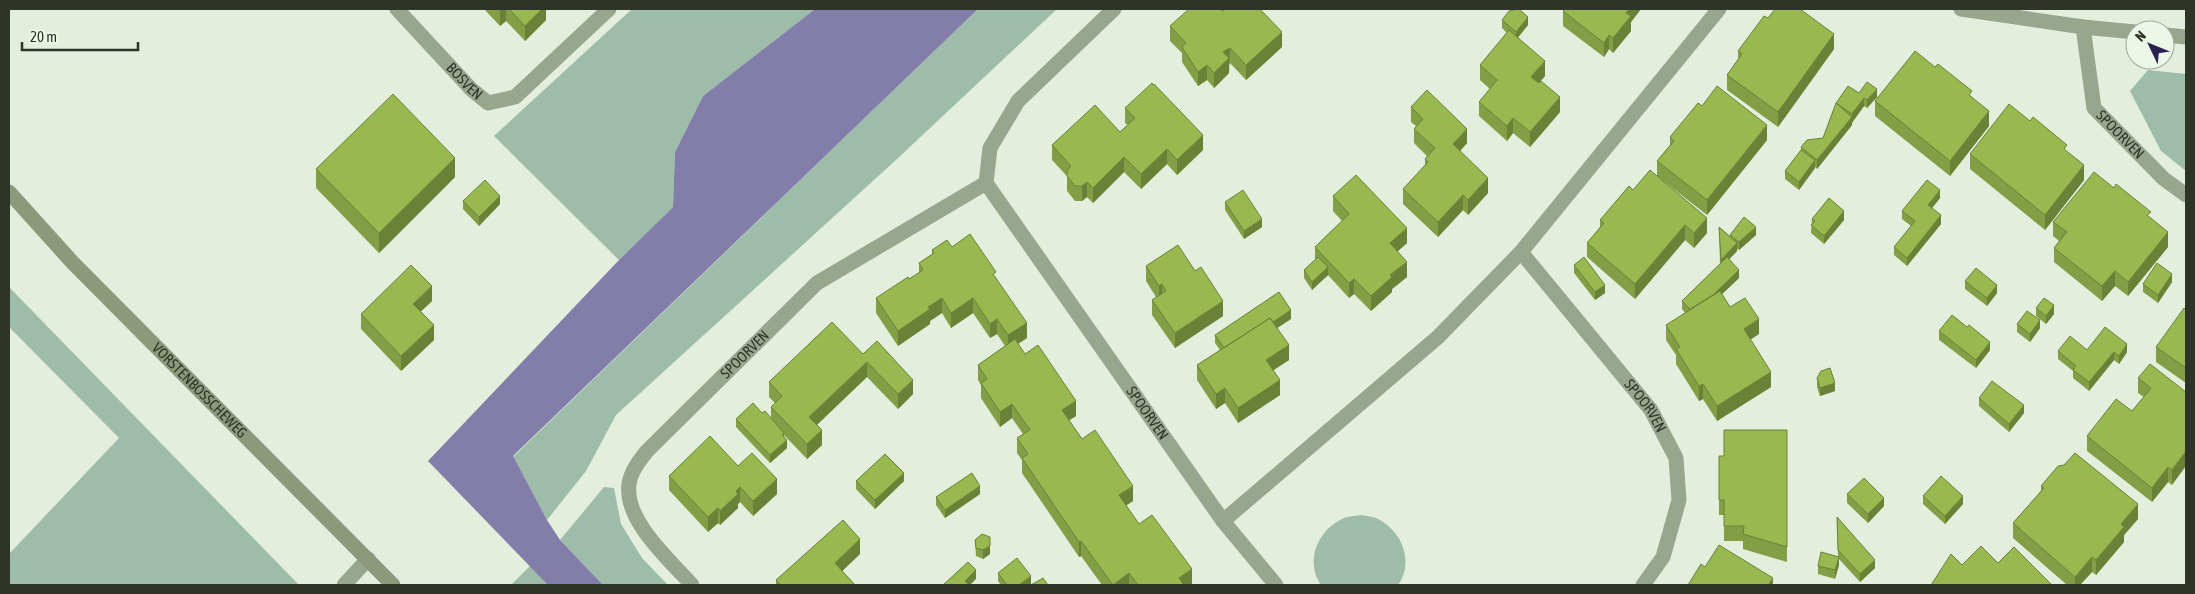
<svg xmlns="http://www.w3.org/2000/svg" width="2195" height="594" viewBox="0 0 2195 594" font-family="'Asap Condensed',sans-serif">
	<rect width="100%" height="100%" fill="#e3efdc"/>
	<path fill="#9dbcaa" d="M632 9H815L703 96 675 152 673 207 619 260 494 136Z
		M978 9H1057L897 159 616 415 586 471 547 520 513 457Z
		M2148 70 2186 74V171L2161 151 2130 91Z
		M9 287 299 585H9V554L119 438 9 327Z
		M604 487 614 488 621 524 642 558 668 585H603L560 540Z
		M1361 515C1367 516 1375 517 1380 520 1403 533 1414 563 1398 585H1321C1305 562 1317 531 1342 519 1347 516 1355 516 1361 515Z
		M531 565 548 585H511Z"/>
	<path fill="#837ea9" d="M815 9H978L513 456 547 520 560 540 603 585H548L428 461 619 260 673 207 675 152 703 96Z"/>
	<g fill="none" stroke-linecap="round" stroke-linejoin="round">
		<g stroke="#98a68d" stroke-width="15">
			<path id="s1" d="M397 9 471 89 488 103 515 97 609 9"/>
			<path id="s2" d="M1114 9 1018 101 990 148 986 183 1223 521 1276 585"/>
			<path d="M1961 9 2083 27 2135 32"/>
			<path id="s3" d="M2083 27 2094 108 2164 179 2186 195"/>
			<path d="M2165 35 2186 37"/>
			<path id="s4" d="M1521 252 1651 410 1676 458 1679 500 1663 557 1643 585"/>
			<path d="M1223 521 1438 337 1521 252 1719 9"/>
			<path d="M344 585 368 559"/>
			<path id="s5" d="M692 585C670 560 624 521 629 484 631 471 639 461 647 451L817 283 986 183"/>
		</g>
		<path stroke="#8c997b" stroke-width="15" id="s6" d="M9 192 73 263 393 585"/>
	</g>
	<path fill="#829f45" d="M484 9H546V20L525 41 506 21 500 26Z
		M1223 9H1260L1282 47 1246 80 1230 63 1229 64V73L1214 88 1207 80 1198 86 1182 62V53L1170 41V26L1222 11Z
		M1565 9H1641L1631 22V31L1613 53 1609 49 1604 57 1563 26V11Z
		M1768 18 1834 49 1778 127 1727 90V75L1738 59V51Z
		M1502 20 1528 25 1518 37 1545 76 1539 83 1560 112 1530 147 1513 133 1507 141 1479 116V102L1490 89 1480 80V65L1507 33 1502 28Z
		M1935 67 1972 97 1989 126 1950 176 1875 116V101Z
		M1859 93 1877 97 1867 108 1864 106 1852 122V125L1817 169 1815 167V168L1799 190 1785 179V171L1801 150V147L1823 138 1836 103Z
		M1702 106 1767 140 1707 215 1657 176V161L1670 145V137Z
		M1411 107 1467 143 1460 151 1488 193 1468 215 1463 210 1438 237 1403 204V189L1425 166V159L1427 156 1414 143V129L1416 126 1411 122Z
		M1125 108 1203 150 1177 175 1167 164 1141 189 1124 172 1093 203 1087 197 1082 201H1075L1067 191V176L1052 160V145L1120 132 1128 125 1125 123Z
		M2067 151 2084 180 2045 230 1970 169V154Z
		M316 169 455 177 379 253 316 188Z
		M1633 190 1707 233 1694 248 1685 240 1635 299 1587 257V243L1600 227V220Z
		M1333 196 1407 243 1398 251 1407 277 1392 289V292L1371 311 1354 294 1349 298 1328 275 1312 290 1304 278V270L1315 260V247L1342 221 1333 211Z
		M1940 198 1932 208 1941 224 1907 266 1894 255V247L1911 226 1902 219V211Z
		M463 201 500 204 479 226 463 209Z
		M1225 202 1262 227 1244 239 1225 210Z
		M2151 218 2168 247 2128 296 2115 286 2102 301 2054 262V248L2059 241 2053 236V222Z
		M1812 219 1844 220 1824 244 1811 233Z
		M1719 227 1730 236V235H1756L1739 250 1737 249V251L1729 259 1739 278 1722 294 1730 307 1759 334 1750 339 1771 387 1717 421 1703 399 1699 401 1676 364V355L1666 340V325L1685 313 1682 309V301L1720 264Z
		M952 247 996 278 1027 338 1018 344 1025 354 1076 416 1069 420 1082 439 1133 501 1126 505 1139 524 1192 584 1191 585H1102L1081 556 1079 557 1022 473V460L1017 453V438L1023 434 1012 418 1000 427 981 398V385L978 380V365L1005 346 997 334 990 338 973 313 951 328 942 313 930 321V324L898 346 876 313V298L919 273V263L932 254V250Z
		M1574 265 1605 293 1595 300 1574 273Z
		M1146 266 1223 316 1175 348 1152 315V300L1156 297 1146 281Z
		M1965 281 1997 293 1987 306 1965 289Z
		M2172 282 2158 303 2143 292V284Z
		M432 301 420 312 434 340 401 371 361 329V314Z
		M2036 308 2054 314 2046 324 2036 316Z
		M2186 310V383L2156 362V347Z
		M1291 319 1277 328 1289 360 1273 370 1280 395 1238 423 1225 403 1216 409 1197 380V365L1220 350 1215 343V335Z
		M2017 324 2040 328 2030 342 2017 332Z
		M1939 331 1990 350 1976 368 1939 340Z
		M2087 350 2127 352 2119 364 2114 360 2089 391 2073 378V371L2058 359V351Z
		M863 354 913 394 898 409 867 377 817 425 822 445 807 459 784 435 787 448 770 463 736 427V419L762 413 771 419V407L775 403 769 397V382Z
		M1817 378 1835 391 1820 396 1817 387Z
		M2138 378 2186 392 2172 485 2168 482 2152 502 2087 451V436L2132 411 2144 397 2138 393Z
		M1979 398 2024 413 2009 432 1979 406Z
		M1787 430V562L1743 549V541H1724V515H1719V456H1724Z
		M738 466 777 494 753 516 740 502 738 504V508L720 525 718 523 708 532 669 490V476Z
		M856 481H904L875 509 856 489Z
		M2041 486 2138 519 2124 535V542L2096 575 2092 572 2080 585H2067L2013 538V523L2041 491Z
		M980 494 945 518 936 505V497Z
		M1847 494 1884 506 1868 523 1847 503Z
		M1923 496 1963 504 1945 524 1923 504Z
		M1837 517 1875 568 1860 582 1839 559V565L1835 579 1818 574V566L1838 557Z
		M975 540 990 554 983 559 976 556Z
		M860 554 842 571 855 585H776V580Z
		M998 573 1031 584 1030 585H1001L998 581Z"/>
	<path fill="#6a8238" d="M503 9H506V21L500 26V11Z
		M542 9H546V20L525 41V26Z
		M1629 9H1641L1631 22V31L1613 53V38L1626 13Z
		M1528 17V25L1516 40V32Z
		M1282 32V47L1246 80V65Z
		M1834 34V49L1778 127V112Z
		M1609 35V49L1604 57V43Z
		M1230 48 1229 73 1214 88V73L1223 52Z
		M1545 61V76L1531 92V77Z
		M1207 65V80L1198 86V72Z
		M1877 89V97L1867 108V100Z
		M1560 97V112L1530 147V132Z
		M1864 98V106L1852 123V114Z
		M1989 111V126L1950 176V161Z
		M1852 117V125L1817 169V160Z
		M1513 118V133L1507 141V126Z
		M1767 125V140L1707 215V200Z
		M1467 129V143L1453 159V144Z
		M1203 135V150L1177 175V160Z
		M1167 149V164L1141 189V174Z
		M1124 157V172L1093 203V188Z
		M455 158V177L379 253V233Z
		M1815 160V168L1799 190V182Z
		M2084 165V180L2045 230V215Z
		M1488 178V193L1468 215V200Z
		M1087 182V197L1082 201V186Z
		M1940 190V198L1928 213V205Z
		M1463 195V210L1438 237V222Z
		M500 196V204L479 226V217Z
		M1844 211V220L1824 244V236Z
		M1941 215V224L1907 266V258Z
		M1707 218V233L1694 248V233Z
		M1262 219V227L1244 239V231Z
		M1685 225V240L1635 299V284Z
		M1756 227V235L1739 250V242Z
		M1407 228V243L1390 258V243Z
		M2168 232V247L2128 296V282Z
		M1737 243V251L1721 268V260Z
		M1407 262V277L1392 289V292L1371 311V296L1390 275Z
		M1328 267V275L1312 290V282Z
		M1739 270V278L1694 321V313Z
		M2115 271V286L2102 301V286Z
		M2172 274V282L2158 303V295Z
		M1354 279V294L1349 298V283Z
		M1162 284V299L1159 301V286Z
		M1605 285V293L1595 300V292Z
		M1997 285V293L1987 306V298Z
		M432 286V301L413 319V304Z
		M942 298V313L930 321V324L898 346V331L928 307Z
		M973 298V313L951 328V313Z
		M1223 301V316L1175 348V333Z
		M2054 305V314L2046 324V316Z
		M1291 310V319L1227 360V352Z
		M997 319V334L990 338V324Z
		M1759 319V334L1744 344V329Z
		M2040 320V328L2030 342V334Z
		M1027 323V338L1008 350V335Z
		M434 325V340L401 371V356Z
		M1990 342V350L1976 368V360Z
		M2127 344V352L2119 364V356Z
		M1289 345V360L1266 375V360Z
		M2114 352V360L2089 391V382Z
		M867 362V377L809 432V417Z
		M1771 372V387L1717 421V406Z
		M913 380V394L898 409V394Z
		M1280 380V395L1238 423V408Z
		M1835 383V391L1820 396V388Z
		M1703 384V399L1699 401V386Z
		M1225 388V403L1216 409V394Z
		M1076 401V416L1062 425V410Z
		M1012 404V418L1000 427V412Z
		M2024 405V413L2009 432V424Z
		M822 430V445L807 459V444Z
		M787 440V448L770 463V455Z
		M2186 451V466L2172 485V470Z
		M2168 467V482L2152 502V488Z
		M904 473V481L875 509V500Z
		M777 479V494L753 516V501Z
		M980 486V494L945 518V510Z
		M1133 486V501L1119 510V495Z
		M740 487V502L738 504V508L720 525V511Z
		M1963 496V504L1945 524V516Z
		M1884 498V506L1868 523V514Z
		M2138 504V519L2124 535V542L2096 575V560L2121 524Z
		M718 508V523L708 532V517Z
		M860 539V554L835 578V563Z
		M1081 541V556L1079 557V542Z
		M990 546V554L983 559V550Z
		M1839 557V565L1835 579V570Z
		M2092 557V572L2080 585H2075V577Z
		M1875 560V568L1860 582V574Z
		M1192 569V584L1191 585H1179V578Z
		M976 570V579L970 585H965V581Z
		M1129 573V585H1113Z
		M1031 576V584L1030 585H1019Z
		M1773 578V585H1768Z"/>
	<path fill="#97b950" stroke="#6a8238" d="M509 9H542L525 26Z
		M1189 9H1221L1222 11 1225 9H1260L1282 32 1246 65 1230 48 1223 52 1229 58 1214 73 1207 65 1198 72 1182 47 1186 43 1170 26Z
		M1519 9 1528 17 1516 32 1502 20 1509 11Z
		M1565 9H1629L1626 13 1631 16 1613 38 1609 35 1604 43 1563 11Z
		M1775 9H1800L1834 34 1778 112 1727 75 1742 54 1738 51 1764 16 1768 18Z
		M1509 30 1545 61 1531 77 1539 83 1541 81 1560 97 1530 132 1513 118 1507 126 1479 102 1497 80 1480 65Z
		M1915 51 1935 67 1938 64 1972 91 1969 95 1989 111 1950 161 1875 101Z
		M1867 82 1877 89 1867 100 1864 98 1852 114 1836 103 1848 86 1859 93Z
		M1152 83 1153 85 1154 84 1203 135 1177 160 1167 149 1141 174 1124 157 1093 188 1087 182 1082 186H1075L1067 176V171L1071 166 1052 145 1095 105 1120 132 1135 118 1125 108Z
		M1717 86 1767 125 1707 200 1657 161 1674 141 1670 137 1698 103 1702 106Z
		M1427 90 1467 129 1453 144 1488 178 1468 200 1463 195 1438 222 1403 189 1428 162 1425 159 1435 148 1414 129 1423 119 1411 107Z
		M393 94 455 158 379 233 316 169Z
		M1836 103 1852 117 1817 160 1801 147 1807 140 1823 138Z
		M2009 104 2030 121 2033 117 2067 145 2064 149 2084 165 2045 215 1970 154Z
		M1801 150 1815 160 1799 182 1785 171Z
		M1650 170 1707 218 1694 233 1685 225 1635 284 1587 243 1604 223 1600 220 1629 186 1633 190Z
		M2094 172 2114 188 2116 184 2151 212 2147 215 2168 232 2128 282 2115 271 2102 286 2054 248 2067 232 2053 222Z
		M1356 175 1407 228 1390 243 1407 262 1390 275 1392 277 1371 296 1354 279 1349 283 1315 247 1349 214 1333 196Z
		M485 180 500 196 479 217 463 201Z
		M1927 180 1940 190 1928 205 1941 215 1907 258 1894 247 1915 221 1902 211Z
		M1243 190 1262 219 1244 231 1225 202Z
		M1829 198 1844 211 1824 236 1811 225 1815 221 1812 219Z
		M1744 217 1756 227 1739 242 1730 235Z
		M1719 227 1737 243 1721 260Z
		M970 234 996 272 993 274 1027 323 1008 335 997 319 990 324 973 298 951 313 942 298 928 307 930 309 898 331 876 298 908 277 909 279 923 270 919 263 934 253 932 250 947 240 952 247Z
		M1178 245 1195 271 1201 267 1223 301 1175 333 1152 300 1166 291 1162 284 1159 286 1146 266Z
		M1318 257 1328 267 1312 282 1304 270Z
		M1584 257 1605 285 1595 292 1574 265Z
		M1727 257 1739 270 1713 295 1690 309 1682 301Z
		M2157 263 2172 274 2158 295 2143 284Z
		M411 265 432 286 413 304 434 325 401 356 361 314Z
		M1976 268 1997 285 1987 298 1965 281Z
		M1720 291 1730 307 1745 298 1759 319 1744 329 1771 372 1717 406 1703 384 1699 386 1676 349 1680 347 1666 325Z
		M1279 292 1291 310 1273 322 1270 318 1224 348 1215 335Z
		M2044 298 2054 305 2046 316 2036 308Z
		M2184 308 2186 310V368L2156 347Z
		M2027 311 2040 320 2030 334 2017 324Z
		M1952 315 1967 327 1969 325 1990 342 1976 360 1939 331Z
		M1270 318 1289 345 1266 360 1280 380 1238 408 1225 388 1216 394 1197 365Z
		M832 322 863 354 877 341 913 380 898 394 867 362 809 417 822 430 807 444 771 407 782 396 769 382Z
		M2105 327 2127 344 2119 356 2114 352 2089 382 2073 370 2076 366 2058 351 2070 336 2087 350Z
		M1015 339 1025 354 1038 345 1076 401 1062 410 1082 439 1095 430 1133 486 1119 495 1139 524 1152 515 1192 569 1179 578 1184 585H1138L1129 573 1113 585 1081 541 1079 542 1022 458 1028 454 1017 438 1030 430 1012 404 1000 412 981 383 987 379 978 365Z
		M2150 364 2186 392V451L2172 470 2168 467 2152 488 2087 436 2116 399 2132 411 2151 388 2138 378Z
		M1830 368 1835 383 1820 388 1817 378 1821 371Z
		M1992 381 2024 405 2009 424 1979 398Z
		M753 403 762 413 765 411 784 433 782 435 787 440 770 455 736 419Z
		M1724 430H1787V547L1743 534 1744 526H1724V500H1719V456H1724Z
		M710 436 738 466 752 453 777 479 753 501 740 487 736 491 738 494 720 511 718 508 708 517 669 476Z
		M2075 453 2138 504 2121 524 2124 527 2096 560 2092 557 2075 577 2013 523 2044 488 2041 486 2058 466 2064 465Z
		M885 454 904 473 875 500 856 481Z
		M972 473 980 486 945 510 936 497Z
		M1941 476 1963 496 1945 516 1923 496Z
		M1864 478 1884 498 1868 514 1847 494Z
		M1837 517 1875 560 1860 574 1838 550Z
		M843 520 860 539 835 563 855 585H781L776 580Z
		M982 534 990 537V546L983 550 976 548 975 540Z
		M1719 545 1773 578 1768 585H1688L1701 564 1705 567Z
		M1981 546 1998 563 2014 547 2052 585H1931L1951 554 1962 565Z
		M1821 552 1839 557 1835 570 1818 566Z
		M1017 558 1031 576 1019 585H1007L998 573Z
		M968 562 976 570 965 581 969 585H943Z
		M1043 578 1048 585H1031Z"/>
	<g text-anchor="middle" stroke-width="4" stroke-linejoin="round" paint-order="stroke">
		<g font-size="15" fill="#2f3428" stroke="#edf7e7">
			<text dy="5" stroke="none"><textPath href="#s1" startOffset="99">BOSVEN</textPath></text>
			<text dy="5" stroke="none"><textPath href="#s3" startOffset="119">SPOORVEN</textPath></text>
			<text dy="5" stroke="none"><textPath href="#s5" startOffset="298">SPOORVEN</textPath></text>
			<text dy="5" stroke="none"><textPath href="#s6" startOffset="275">VORSTENBOSSCHEWEG</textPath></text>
			<text dy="5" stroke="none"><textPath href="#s4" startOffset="198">SPOORVEN</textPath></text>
			<text dy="5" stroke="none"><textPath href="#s2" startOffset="504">SPOORVEN</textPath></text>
		</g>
	</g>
	<rect width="2195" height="594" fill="none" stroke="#2f3428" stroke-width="20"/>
	<g transform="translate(2150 45) rotate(313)"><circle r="24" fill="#edf7e7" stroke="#a1a99b"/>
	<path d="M0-4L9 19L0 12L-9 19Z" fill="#292251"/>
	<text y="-8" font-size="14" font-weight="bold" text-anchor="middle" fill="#2f3428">N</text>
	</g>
	<path d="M22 42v8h116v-8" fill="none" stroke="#2f3428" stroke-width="2.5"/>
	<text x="30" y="42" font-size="15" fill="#2f3428" stroke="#edf7e7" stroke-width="4" paint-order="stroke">20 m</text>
</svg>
